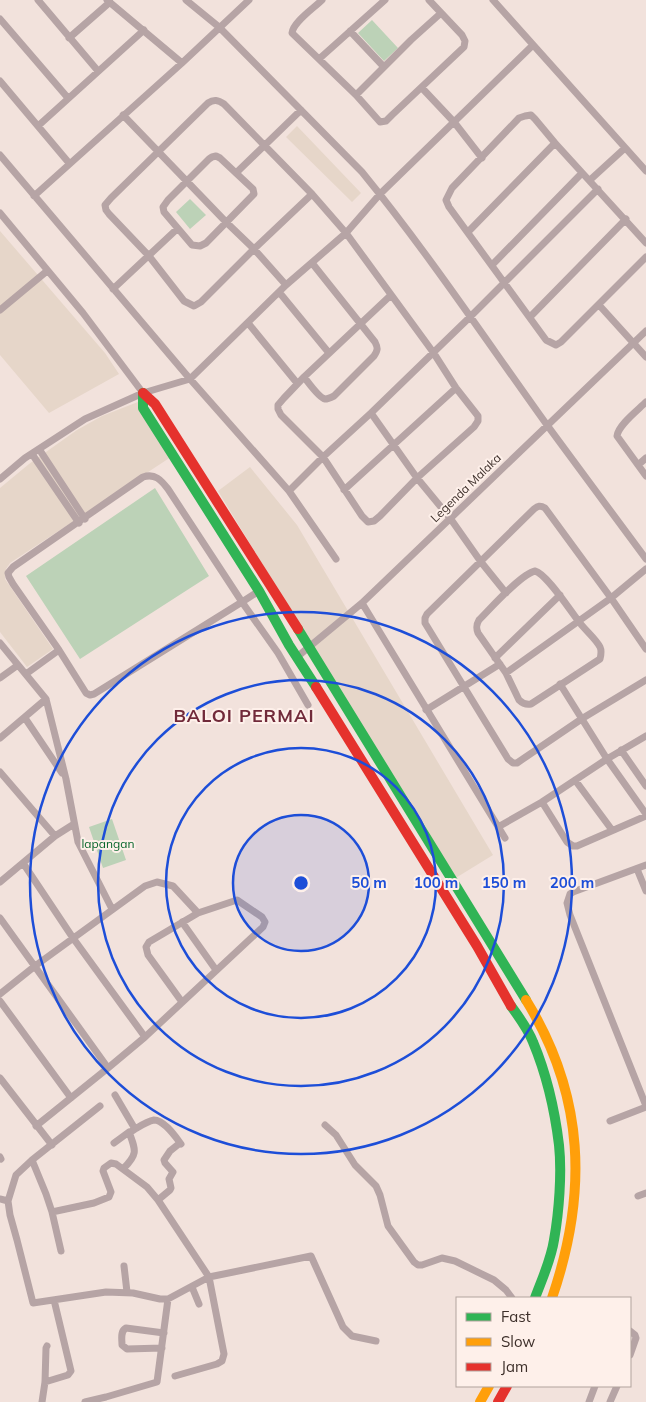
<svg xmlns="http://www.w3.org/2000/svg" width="646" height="1402" viewBox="0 0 646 1402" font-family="Mulish,sans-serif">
	<rect width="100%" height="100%" fill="#f2e2dc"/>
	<path fill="#e6d6c9" d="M297 126 361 193 352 202 286 137Z
		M0 231 105 353 119 374 49 413 0 355Z
		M143 400 177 453 10 563 6 569 5 579 53 649 27 667 0 632V488L29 464 77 430 102 416Z
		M250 467 297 525 493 855 454 879 218 491Z"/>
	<path fill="#bcd2b7" d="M372 20 398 48 384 61 358 33Z
		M190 199 206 215 190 229 176 212Z
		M155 488 209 576 80 659 26 576Z
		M112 819 126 860 103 868 89 827Z"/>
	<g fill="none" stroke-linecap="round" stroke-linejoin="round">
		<path stroke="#b6a4a5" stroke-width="7" d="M38 0 98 71
			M107 0 182 63
			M186 0 219 27 362 172C428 253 486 340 547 425 580 470 613 514 646 559
			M322 0C314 8 293 22 292 33L356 95 380 122 386 121 392 115 464 47 465 41 462 35 429 0
			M493 0 646 171
			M0 19 68 98
			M350 31 384 67
			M69 38 110 2
			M319 59 385 0
			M0 81 69 163
			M422 88 454 122 482 158
			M356 95 411 40 441 13
			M123 115 226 222 254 249 286 285
			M38 126 144 30
			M0 155 190 379 289 491 336 559
			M216 156 220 158 253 189 254 194 206 243 200 246 192 245 164 212 163 207 168 200 209 159 212 157Z
			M236 173 301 110
			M590 180 625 148
			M312 194 254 249 201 302 194 306 184 301 149 256 109 214 106 210 105 205 111 198 208 103C214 99 218 100 224 104L312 194 346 233 433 352 456 388 478 416V421L474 427 417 478 380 516 374 521 368 522 362 516 323 457 281 415 278 409V405L284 398 304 377 391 295
			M34 196 182 63 249 0
			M0 213 83 313 143 393
			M468 232 555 143
			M646 243 555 143 535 119 531 115 525 116 519 118 452 188 446 200 449 207 546 340 556 345 561 342 646 257
			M492 265 582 173
			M113 289 177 229
			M279 292 329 353
			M599 305 646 357
			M0 310 47 271
			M530 317 626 219
			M248 323 297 383
			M304 377C308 382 319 398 325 399 328 399 332 397 334 396L374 356C378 350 378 348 375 342L312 263
			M646 402C638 410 618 425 617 436L646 476
			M371 413 417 478 450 518 481 562 506 593
			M39 449 85 519
			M32 454 79 523
			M638 465 646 458
			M0 479 25 458 85 419 143 393 190 379 286 285 346 233 380 194 533 45
			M344 490 456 388
			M289 491 323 457 371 413 471 316 598 189
			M535 571C547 574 571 612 580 623 586 631 596 639 600 647 602 651 601 655 600 659L531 704C526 705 523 704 519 700L506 673 478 633C476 628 476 625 479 620 491 608 521 574 535 571Z
			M259 591 242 602 94 694 90 695 86 693 59 650 13 584 9 577 8 573 13 567 143 477C155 473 161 480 168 489L242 602 278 653 308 705
			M362 603 505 838
			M0 643 46 699 66 779 78 842 112 909
			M646 649 611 598 545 508C540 505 538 506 534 509L427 614 425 618V623L508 759 513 763H517L583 718 646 680
			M297 657 362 603 646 331
			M495 658 560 595
			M506 673 611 598 646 569
			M26 674 59 650
			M0 678 18 665
			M560 684 607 759 646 814
			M426 710 500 664
			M25 718 62 773
			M0 738 46 699
			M621 750 646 786
			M0 772 55 836
			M575 780 612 830
			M542 802 567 842 573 846H577L646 816
			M498 827 542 802 607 759 646 736
			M23 863 73 938 145 1037
			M646 865 573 892 570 894 567 903 570 915 646 1106
			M637 869 646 891
			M0 882 55 836 74 824
			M0 918 108 1068
			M182 922 216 970
			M0 994 35 966 145 886 157 882 173 886 198 913
			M0 1001 71 1098
			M0 1078 52 1145
			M115 1095 135 1129 132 1131
			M100 1106 32 1160 16 1175 8 1201 10 1215 17 1240 33 1303 106 1292 133 1293 160 1299H168L209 1277 311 1256 343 1327 352 1336 376 1341
			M610 1121 646 1107
			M325 1125 336 1135 355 1165 376 1186 380 1195 388 1226 414 1262 418 1265H422L442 1258 455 1261 494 1280 506 1290 512 1298
			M36 1126 108 1068 145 1037 263 927 265 922 262 917 237 900 198 913 149 942 146 947 148 955 182 1002
			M135 1129C140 1126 148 1121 154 1120 164 1120 175 1136 181 1144
			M114 1143 129 1132C136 1151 138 1154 123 1169
			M0 1157 1 1159
			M32 1160 46 1194 52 1212 61 1251
			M638 1196 646 1193
			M0 1199 8 1201
			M52 1212 94 1203 109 1197 111 1192 103 1171 104 1168 111 1163 116 1164 147 1187 158 1200
			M124 1266 127 1292
			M192 1287 199 1304
			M630 1331 635 1335 636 1338 630 1355
			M162 1348 127 1349 122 1345C122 1339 120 1331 126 1328L164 1333
			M175 1376 217 1364 222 1361 224 1354 209 1277 158 1200 170 1190 171 1188 169 1179 173 1172 165 1163 164 1160 170 1151 180 1143
			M45 1382 68 1375 71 1371 54 1300
			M42 1402 45 1382 46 1348 47 1346
			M85 1402 106 1397 157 1382 168 1299
			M589 1402 595 1386
			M610 1402 617 1386"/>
		<path stroke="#30b455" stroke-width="10" d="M143 393V408L259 591 289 645 316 687
			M298 629 526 1000
			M511 1006C519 1017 528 1029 533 1042 546 1073 555 1112 559 1145 562 1173 559 1212 554 1240 551 1260 542 1279 535 1298"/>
		<path stroke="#ff9f0a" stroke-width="10" d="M526 1000C585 1096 588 1193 552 1298
			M480 1402 489 1386"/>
		<path stroke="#e5322d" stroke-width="10" d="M143 393 155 404 298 629
			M316 687 477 946 511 1006
			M498 1402 507 1386"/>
	</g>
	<circle cx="301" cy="883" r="68" fill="#1d4ed8" fill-opacity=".12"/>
	<g fill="none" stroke="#1d4ed8" stroke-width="2.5">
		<circle cx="301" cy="883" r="68"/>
		<circle cx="301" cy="883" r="135"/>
		<circle cx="301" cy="883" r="203"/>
		<circle cx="301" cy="883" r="271"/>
	</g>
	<g text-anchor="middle" stroke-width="4" stroke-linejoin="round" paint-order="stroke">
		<g font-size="12" fill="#3d2f2a" stroke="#fef0ea">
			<text transform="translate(466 488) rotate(-44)" y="4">Legenda Malaka</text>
		</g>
		<g font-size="12" fill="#06652a" stroke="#fef0ea">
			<text x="108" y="848">lapangan</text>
		</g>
		<g font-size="18" font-weight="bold" letter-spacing="1" fill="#712a3a" stroke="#fef0ea">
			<text x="244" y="722">BALOI PERMAI</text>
		</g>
	</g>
	<circle cx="301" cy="883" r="8" fill="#1d4ed8" stroke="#fef0ea" stroke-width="2.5"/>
	<g font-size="15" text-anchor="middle" font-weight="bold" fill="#1d4ed8" stroke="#fef0ea" stroke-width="4" stroke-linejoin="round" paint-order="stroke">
		<text x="369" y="888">50 m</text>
		<text x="436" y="888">100 m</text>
		<text x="504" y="888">150 m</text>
		<text x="572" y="888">200 m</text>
	</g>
	<rect x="456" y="1297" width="175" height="90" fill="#fef0ea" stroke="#b1a39d"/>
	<rect x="466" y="1313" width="25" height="8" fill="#30b455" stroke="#b1a39d"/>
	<text x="501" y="1322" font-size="15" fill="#3d2f2a">Fast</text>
	<rect x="466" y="1338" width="25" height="8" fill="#ff9f0a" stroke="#b1a39d"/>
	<text x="501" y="1347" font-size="15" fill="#3d2f2a">Slow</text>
	<rect x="466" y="1363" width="25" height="8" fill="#e5322d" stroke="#b1a39d"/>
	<text x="501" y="1372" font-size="15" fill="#3d2f2a">Jam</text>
</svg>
